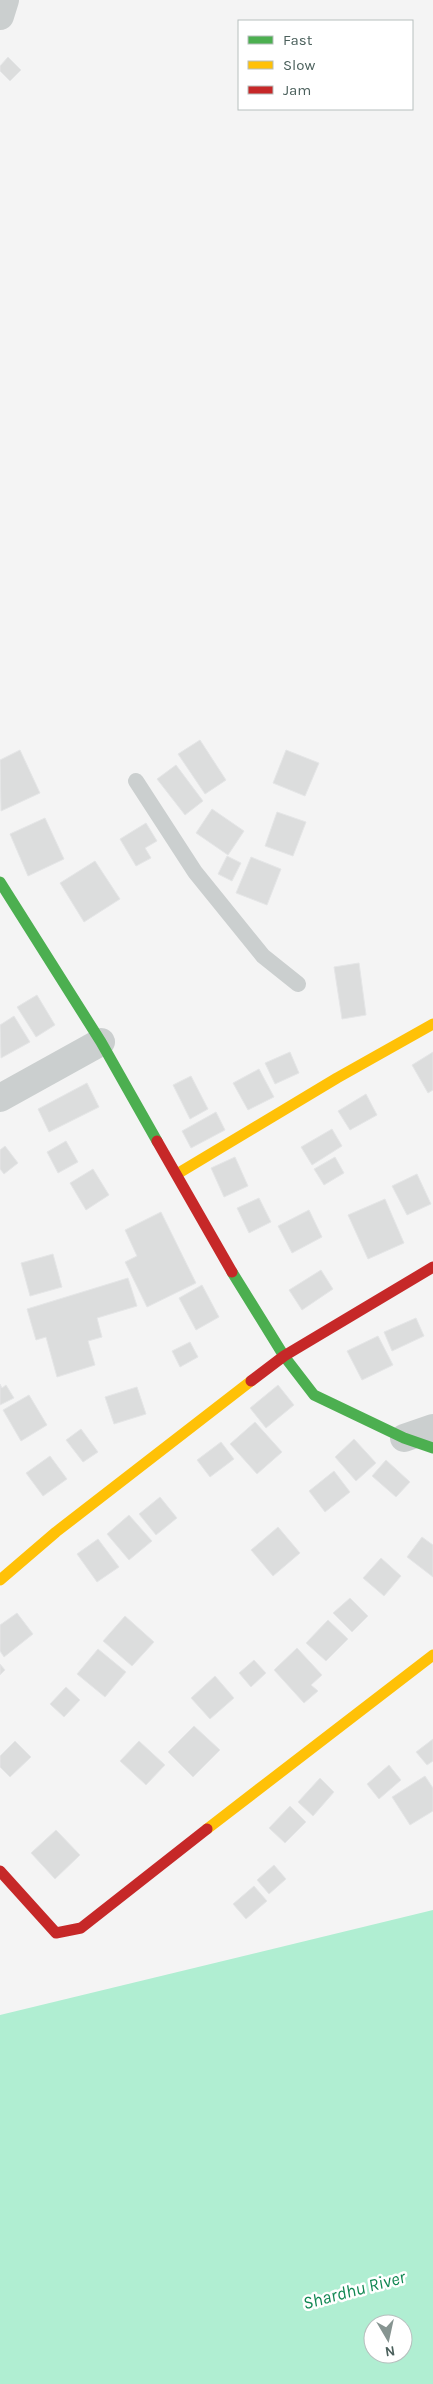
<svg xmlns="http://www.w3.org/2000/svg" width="433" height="2384" viewBox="0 0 433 2384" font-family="Karla,sans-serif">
	<rect width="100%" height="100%" fill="#f4f4f4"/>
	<path fill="#b0eed2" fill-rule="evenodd" d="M433 1910V2384H0V2015ZM373 2324H403V2354H373Z"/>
	<path fill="#dcdddd" stroke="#e5e6e7" d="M8 57 21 70 10 81 0 71V66Z
		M200 740 226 780 205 794 178 754Z
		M20 750 40 793 1 811 0 760Z
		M286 750 319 763 305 796 273 783Z
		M176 765 203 801 185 815 157 779Z
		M212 809 244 831 228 855 196 833Z
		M277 812 306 822 293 856 265 846Z
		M45 818 64 859 28 876 10 834Z
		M146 823 157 841 145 848 151 858 136 866 120 839Z
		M227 856 241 863 232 881 218 874Z
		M251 857 281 869 267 905 236 893Z
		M95 861 120 899 84 922 60 883Z
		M359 963 366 1015 342 1019 334 967Z
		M37 995 55 1025 36 1037 17 1007Z
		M14 1016 30 1042 1 1058 0 1025Z
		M290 1052 299 1073 275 1084 265 1063Z
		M433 1052V1090L428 1093 412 1065Z
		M259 1069 274 1097 248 1110 233 1083Z
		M191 1076 208 1109 190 1119 173 1085Z
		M87 1083 99 1107 49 1132 38 1109Z
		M366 1094 377 1115 350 1130 338 1111Z
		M216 1112 225 1130 191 1148 182 1131Z
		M332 1129 342 1146 312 1165 301 1147Z
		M66 1141 78 1162 58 1173 47 1152Z
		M5 1146 18 1163 4 1174 0 1169V1150Z
		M235 1157 248 1186 224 1197 211 1168Z
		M335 1157 344 1173 324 1185 314 1169Z
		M93 1169 109 1195 86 1210 70 1183Z
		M417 1174 431 1204 407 1215 392 1186Z
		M259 1198 271 1222 249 1233 237 1208Z
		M385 1199 404 1243 368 1259 348 1215Z
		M309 1210 322 1237 292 1253 278 1226Z
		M161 1212 196 1283 147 1307 125 1262 137 1256 125 1230Z
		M53 1254 62 1287 30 1296 21 1263Z
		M321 1270 333 1289 302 1310 289 1290Z
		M128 1278 137 1306 97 1318 102 1337 88 1341 95 1365 57 1377 46 1337 36 1340 27 1309Z
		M202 1285 219 1317 196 1330 179 1298Z
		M416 1318 424 1336 392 1351 384 1332Z
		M378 1336 393 1365 362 1380 347 1351Z
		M190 1342 198 1357 180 1367 172 1351Z
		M0 1384 2 1388 6 1385 14 1398 0 1405Z
		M278 1385 294 1405 266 1428 250 1408Z
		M137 1387 146 1414 114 1424 105 1397Z
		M29 1395 47 1425 21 1441 3 1410Z
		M255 1422 282 1452 257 1474 230 1444Z
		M81 1429 98 1452 83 1462 66 1440Z
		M354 1439 376 1463 356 1481 335 1457Z
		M221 1442 234 1459 210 1477 197 1460Z
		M50 1456 67 1479 43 1496 26 1473Z
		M386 1460 410 1482 396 1497 372 1476Z
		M334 1471 350 1492 325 1512 309 1491Z
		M160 1497 177 1518 156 1535 139 1514Z
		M129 1515 152 1541 129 1560 107 1534Z
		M278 1527 300 1553 273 1576 251 1550Z
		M422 1537 433 1545V1577L407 1557Z
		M98 1539 119 1567 97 1582 77 1554Z
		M381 1558 401 1576 384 1596 363 1578Z
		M350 1598 368 1616 352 1632 333 1613Z
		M17 1613 33 1634 4 1657 0 1651V1625Z
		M125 1616 154 1642 132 1666 103 1641Z
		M328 1620 348 1639 326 1661 306 1643Z
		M297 1648 322 1675 311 1685 318 1691 304 1703 274 1670Z
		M98 1649 126 1672 105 1697 77 1674Z
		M254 1660 266 1673 251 1687 239 1673Z
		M0 1664 5 1670 0 1675Z
		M215 1676 234 1698 210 1719 191 1698Z
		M66 1687 80 1700 64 1717 50 1704Z
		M194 1726 220 1750 193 1777 168 1752Z
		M433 1739V1761L427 1765 416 1752Z
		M15 1741 31 1757 10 1777 0 1767V1756Z
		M139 1741 165 1765 146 1785 120 1761Z
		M389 1765 401 1780 379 1799 367 1784Z
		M425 1776 433 1788V1811L410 1825 392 1797Z
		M320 1778 334 1792 313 1816 298 1802Z
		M290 1806 306 1822 285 1843 269 1828Z
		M56 1830 80 1855 55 1879 31 1853Z
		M274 1865 286 1879 269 1894 257 1880Z
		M254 1886 267 1901 246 1919 233 1904Z"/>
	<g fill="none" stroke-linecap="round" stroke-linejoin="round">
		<path stroke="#cbcfcf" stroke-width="16" d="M136 781 195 872 263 956 298 984"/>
		<path stroke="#cbcfcf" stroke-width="28" d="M0 16 5 0
			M0 1098 101 1042
			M404 1438 433 1428"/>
		<path stroke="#4caf50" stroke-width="11" d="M0 882 101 1042 157 1141
			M232 1272 284 1356 314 1395 404 1438 433 1448"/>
		<path stroke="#ffc107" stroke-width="11" d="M177 1174 337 1078 433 1024
			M0 1580 56 1532 251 1381
			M207 1829 433 1655"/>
		<path stroke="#c62828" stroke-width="11" d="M157 1141 232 1272
			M251 1381 284 1356 433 1267
			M0 1871 56 1933 81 1928 207 1829"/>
	</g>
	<g text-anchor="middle" stroke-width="5" stroke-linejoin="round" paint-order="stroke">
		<g font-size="18" font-style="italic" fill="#108752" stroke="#fff">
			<text transform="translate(354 2290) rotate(-15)" y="6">Shardhu River</text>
		</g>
	</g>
	<rect x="238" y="20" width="175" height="90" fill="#ffffff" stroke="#b7bfbe"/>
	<rect x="248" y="36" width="25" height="8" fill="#4caf50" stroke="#b7bfbe"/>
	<text x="283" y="45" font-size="15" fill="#4b605c">Fast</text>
	<rect x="248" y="61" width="25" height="8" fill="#ffc107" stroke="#b7bfbe"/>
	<text x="283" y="70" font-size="15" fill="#4b605c">Slow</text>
	<rect x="248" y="86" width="25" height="8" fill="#c62828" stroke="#b7bfbe"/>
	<text x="283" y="95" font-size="15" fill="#4b605c">Jam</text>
	<g transform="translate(388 2339) rotate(171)"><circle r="24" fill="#ffffff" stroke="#b7bfbe"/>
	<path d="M0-4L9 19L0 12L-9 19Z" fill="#869491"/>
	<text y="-8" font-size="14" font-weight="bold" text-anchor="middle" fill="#4b605c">N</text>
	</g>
</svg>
